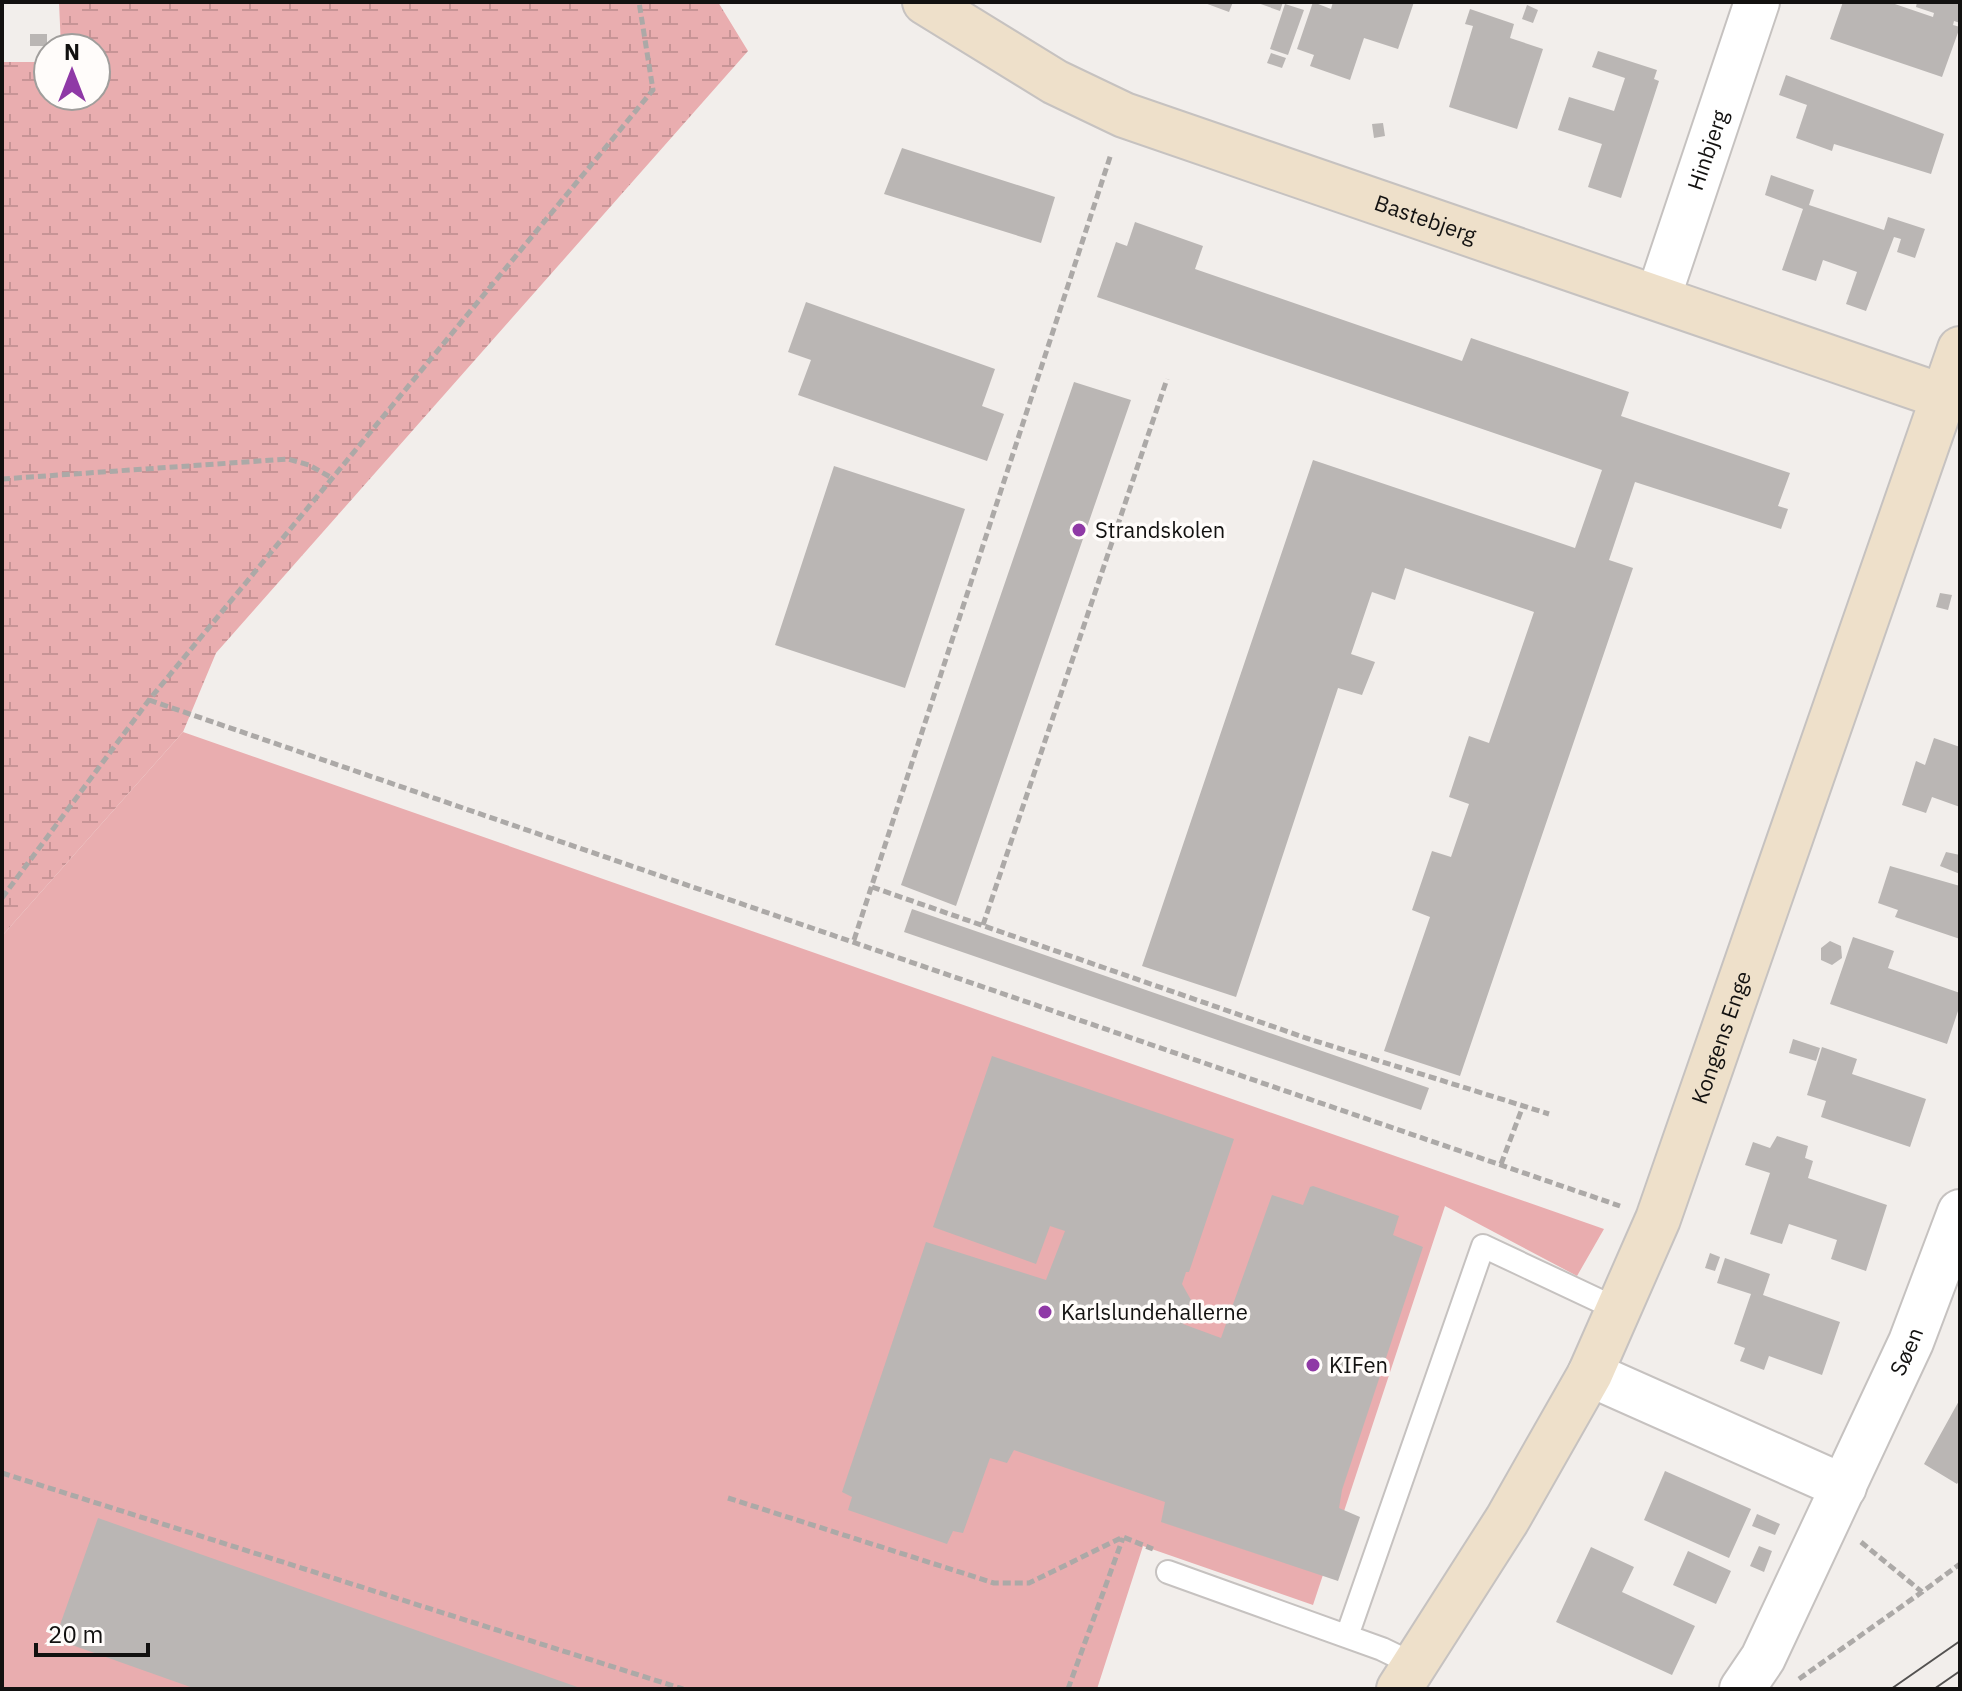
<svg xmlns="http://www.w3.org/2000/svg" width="1962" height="1691" viewBox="0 0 1962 1691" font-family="'IBM Plex Sans',sans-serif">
	<defs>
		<pattern id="wetland-marsh" width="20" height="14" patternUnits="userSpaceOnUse" patternTransform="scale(2)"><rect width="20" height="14" fill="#e9adaf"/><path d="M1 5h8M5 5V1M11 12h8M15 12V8" fill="none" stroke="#c79496"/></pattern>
	</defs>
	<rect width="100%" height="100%" fill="#f2eeeb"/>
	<path fill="url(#wetland-marsh)" d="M59 2H718L748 51 216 653 183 732 2 936V62H48V96H96V48H61Z"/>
	<path fill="#e9adaf" d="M183 732 1604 1229 1577 1276 1445 1206 1313 1605 1143 1546 1097 1689H2V936Z"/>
	<path fill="#bab6b4" d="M1202 2H1233L1229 12Z
		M1255 2H1283L1280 11Z
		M1313 2 1331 9 1333 2H1414L1398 49 1364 38 1350 80 1310 66 1314 55 1297 49Z
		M1843 2H1889L1933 17 1934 13 1916 7 1917 2 1960 3V23L1954 21 1953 25 1960 27 1942 77 1830 39Z
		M1285 4 1304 10 1288 55 1270 49Z
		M1527 5 1538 10 1533 23 1522 19Z
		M1470 9 1514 24 1510 38 1543 49 1517 129 1449 107 1473 26 1465 24Z
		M30 34H47V46H30Z
		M1598 51 1657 70 1654 79 1659 81 1621 198 1588 187 1602 144 1558 130 1569 97 1614 111 1625 78 1592 67Z
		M1271 53 1286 58 1282 68 1267 63Z
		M1786 75 1944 134 1931 174 1834 144 1832 151 1796 138 1807 105 1779 95Z
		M1383 123 1385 136 1374 138 1372 124Z
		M902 148 1055 197 1041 243 884 194Z
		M1771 175 1814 190 1809 205 1884 230 1888 217 1925 229 1915 258 1897 252 1901 239 1894 237 1866 311 1846 304 1857 272 1823 260 1816 281 1782 270 1803 209 1765 195Z
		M1135 222 1203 246 1195 269 1462 361 1471 338 1629 392 1621 416 1790 473 1778 506 1788 509 1781 529 1635 482 1609 560 1633 568 1460 1076 1384 1051 1430 917 1412 910 1432 851 1451 857 1469 804 1449 797 1469 736 1489 743 1534 612 1405 568 1395 600 1372 592 1351 654 1375 662 1362 695 1338 688 1236 997 1142 966 1313 460 1575 548 1602 470 1097 297 1116 242 1127 246Z
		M806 302 995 369 982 406 1004 414 987 461 798 395 811 360 788 352Z
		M1074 382 1131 400 956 906 901 885Z
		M834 466 965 509 905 688 775 645Z
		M1940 593 1952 595 1948 610 1936 607Z
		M1934 738 1960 747V807L1932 797 1926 813 1902 805 1916 761 1925 765Z
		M1946 852 1960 855V874L1940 866Z
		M1890 866 1960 886V939L1895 917 1898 910 1878 903Z
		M912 909 1429 1088 1421 1110 904 932Z
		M1853 937 1894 951 1888 968 1960 993V1005L1947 1044 1830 1004Z
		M1830 941 1841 946 1842 958 1832 965 1821 960V948Z
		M1793 1039 1820 1048 1816 1061 1789 1053Z
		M1822 1047 1857 1059 1852 1074 1926 1099 1910 1147 1821 1117 1826 1101 1807 1095Z
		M992 1056 1234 1139 1189 1272H1186L1182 1284 1191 1300 1183 1324 1221 1338 1272 1195 1303 1205 1310 1187 1313 1186 1399 1216 1393 1235 1423 1247 1342 1490 1339 1508 1360 1517 1338 1581 1161 1522 1165 1502 1014 1450 1007 1463 990 1458 963 1533 953 1531 947 1544 848 1510 852 1497 842 1492 926 1242 1046 1280 1065 1231 1050 1226 1036 1264 933 1227Z
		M1777 1136 1808 1146 1805 1158 1813 1161 1808 1178 1887 1205 1866 1271 1831 1259 1837 1240 1789 1224 1782 1244 1750 1234 1770 1173 1745 1165 1753 1142 1770 1148Z
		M1710 1253 1720 1257 1715 1271 1705 1268Z
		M1725 1258 1770 1274 1763 1295 1840 1322 1822 1375 1769 1356 1764 1370 1740 1361 1745 1348 1734 1344 1751 1294 1717 1283Z
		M1960 1399V1479L1957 1484 1924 1464Z
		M1665 1471 1751 1509 1729 1558 1644 1520Z
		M1757 1514 1780 1524 1775 1535 1752 1526Z
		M98 1518 583 1689H196L55 1639Z
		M1759 1546 1772 1551 1764 1572 1750 1566Z
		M1591 1547 1634 1567 1622 1592 1695 1626 1672 1675 1556 1622Z
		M1688 1551 1731 1571 1716 1604 1673 1585Z"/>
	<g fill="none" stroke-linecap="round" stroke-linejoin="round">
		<g stroke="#c6c2c0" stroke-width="26">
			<path id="lane" d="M1168 1572 1382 1649 1415 1665
				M1347 1636 1483 1246 1619 1310"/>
		</g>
		<g stroke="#c6c2c0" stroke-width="48">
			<g id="street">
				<path id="s1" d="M1658 298 1757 2"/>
				<path d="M1590 1374 1844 1487"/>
				<path id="s2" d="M1742 1689 1763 1658 1911 1342 1960 1212"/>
			</g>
		</g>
		<g stroke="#c6c2c0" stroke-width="48">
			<g id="secondary">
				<path id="s3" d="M925 2 1055 82 1124 115 1944 397"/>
				<path id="s4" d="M1399 1689 1507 1520 1590 1374 1658 1219 1960 349"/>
			</g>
		</g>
		<path stroke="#aca9a7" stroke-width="5" stroke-dasharray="8 4" stroke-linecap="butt" d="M2 479 288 459 309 465 332 478
			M149 700 1620 1206
			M872 887 1306 1038 1549 1114
			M2 898 149 700 653 90 639 2
			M983 925 1167 379
			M854 940 1111 154
			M1501 1164 1523 1106
			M2 1473 683 1689
			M728 1498 994 1583H1029L1123 1537 1153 1549
			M1861 1542 1922 1592 1960 1564
			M1799 1679 1922 1592
			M1068 1689 1123 1538"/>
		<use href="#lane" stroke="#fff" stroke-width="22"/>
		<use href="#street" stroke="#fff" stroke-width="44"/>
		<use href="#secondary" stroke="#eee0ca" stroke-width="44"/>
		<path stroke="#545251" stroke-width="2" d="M1891 1689 1960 1641
			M1934 1689 1960 1671"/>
	</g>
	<g fill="#8f39a6" stroke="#fffcfa" stroke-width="3">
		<circle cx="1079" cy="530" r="8"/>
		<circle cx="1045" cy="1312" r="8"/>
		<circle cx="1313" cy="1365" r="8"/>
	</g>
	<g text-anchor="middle" stroke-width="7" stroke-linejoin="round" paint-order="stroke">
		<g font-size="22" fill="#121110" stroke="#fffcfa">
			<text dy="8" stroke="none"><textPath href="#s1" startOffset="156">Hinbjerg</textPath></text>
			<text dy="8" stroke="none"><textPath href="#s3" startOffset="548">Bastebjerg</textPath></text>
			<text dy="8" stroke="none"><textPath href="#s4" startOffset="730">Kongens Enge</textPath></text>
			<text dy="8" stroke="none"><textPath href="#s2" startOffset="376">Søen</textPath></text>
		</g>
		<g font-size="22" fill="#121110" stroke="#fffcfa" text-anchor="start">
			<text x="1095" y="538">Strandskolen</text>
			<text x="1061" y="1320">Karlslundehallerne</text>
			<text x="1329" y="1373">KIFen</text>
		</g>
	</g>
	<rect width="1962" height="1691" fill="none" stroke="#121110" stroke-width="8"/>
	<g transform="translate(72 72)"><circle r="38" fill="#fffcfa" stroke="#a09e9c" stroke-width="2"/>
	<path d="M0-6L14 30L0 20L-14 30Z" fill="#8f39a6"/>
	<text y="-12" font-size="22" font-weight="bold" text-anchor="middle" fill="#121110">N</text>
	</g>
	<path d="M36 1643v12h112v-12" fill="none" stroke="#121110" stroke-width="4"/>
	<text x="48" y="1643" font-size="24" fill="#121110" stroke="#fffcfa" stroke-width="6" paint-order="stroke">20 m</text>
</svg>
